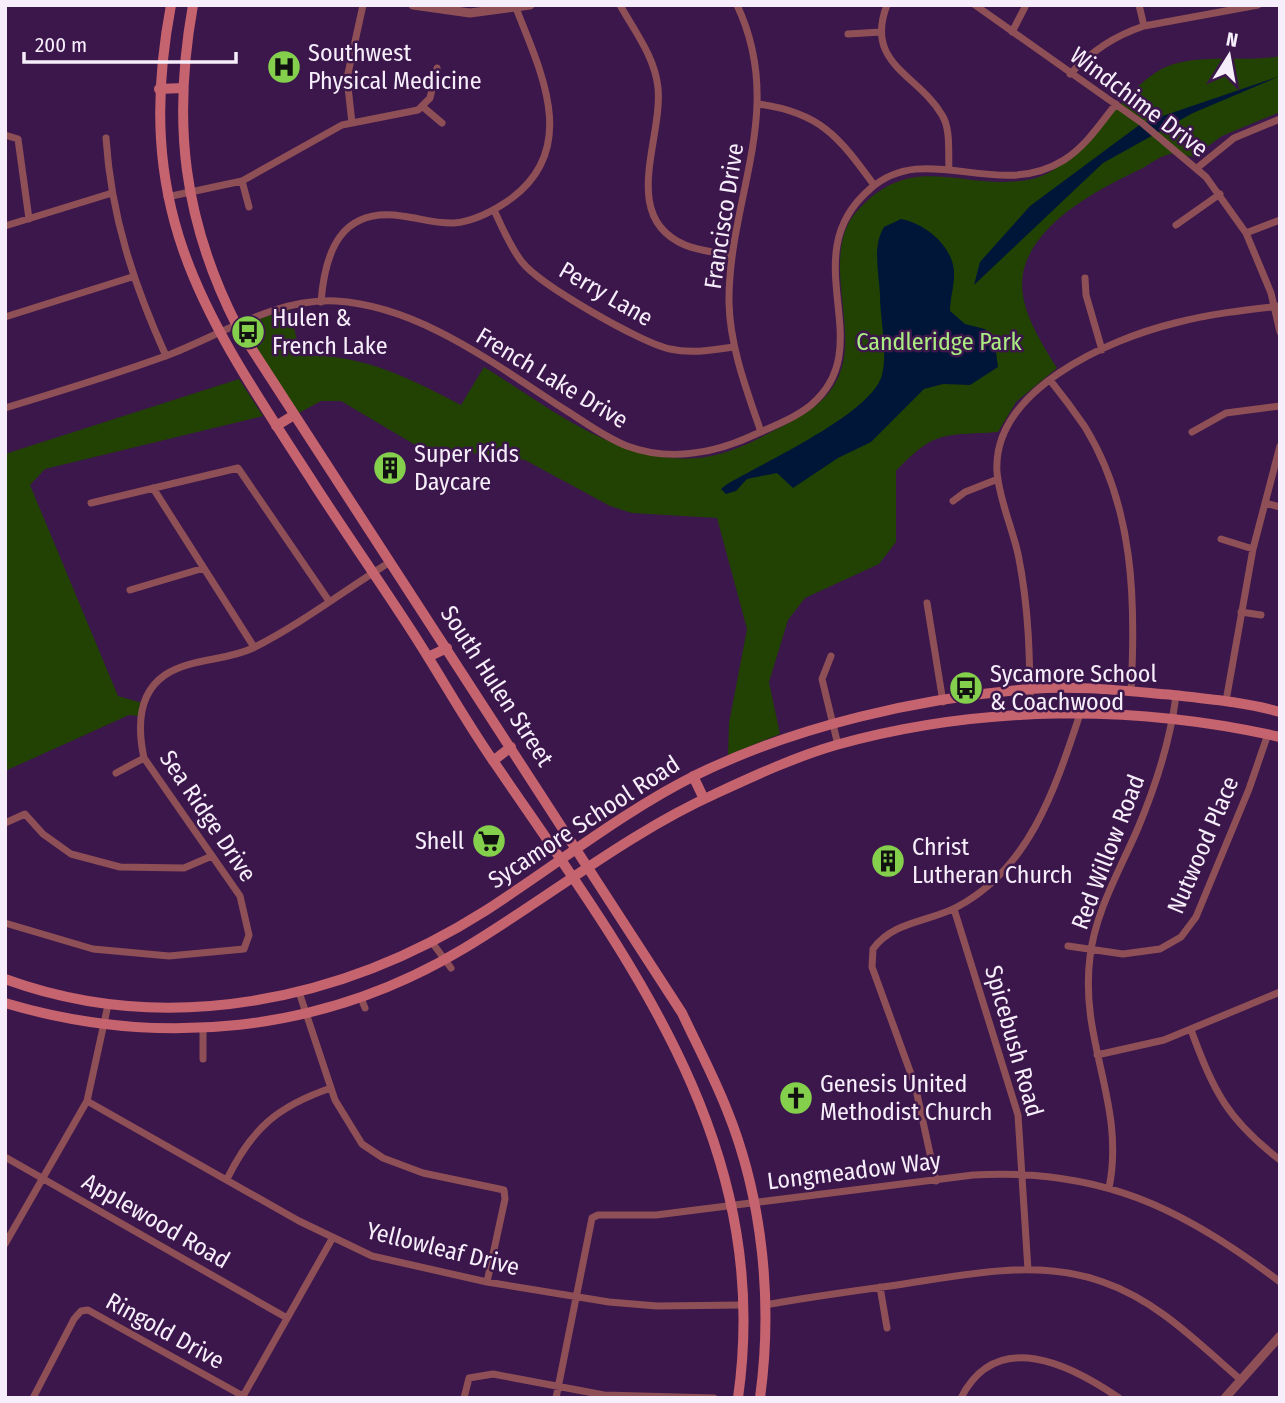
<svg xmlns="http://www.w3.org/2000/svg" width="1285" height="1403" viewBox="0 0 1285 1403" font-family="'Fira Sans Condensed',sans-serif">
	<rect width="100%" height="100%" fill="#3c174b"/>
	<path fill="#214203" d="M1280 56V112L1222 136 1193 157C1186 156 1178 153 1171 154 1162 155 1151 163 1143 168 1101 188 1037 220 1024 269 1015 304 1040 340 1057 368L1016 402 998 432C944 436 936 429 896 471V542L879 564 805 598 788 620 769 682 780 734 728 755 729 723 747 629 717 518 632 513 610 506 525 460 417 446 341 401H321L299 413 245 331 247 324 289 308 301 356C361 353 409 378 461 405L484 367C557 412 643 485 735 449 751 443 767 434 783 426 817 409 842 390 845 349 848 306 825 245 858 210 914 148 964 193 1032 179 1076 170 1114 100 1155 73 1189 50 1241 64 1280 56Z
		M239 379 263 416 45 469 30 485 118 696 142 703 138 716 129 715 5 771V454Z"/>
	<path fill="#001638" d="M1280 76 1193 113 1103 163 974 285 980 262 1030 206 1142 123Z
		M901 219C924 223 952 245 954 271 955 284 950 298 950 311L965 324 985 329 995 345 998 367 970 385 943 384 924 389 871 442 838 458 793 488 777 473 747 479 736 491 726 494 721 489 726 485C760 464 872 414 882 375 888 351 880 320 880 295 879 273 872 246 884 227Z"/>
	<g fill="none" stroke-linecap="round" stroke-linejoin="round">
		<path stroke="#8e5056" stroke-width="7" d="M620 5C635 32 655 57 658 88 663 139 619 217 685 245 699 251 717 252 732 256
			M737 5C787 111 728 198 729 303 730 347 747 391 761 432
			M887 5C864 64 918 74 942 115 951 129 948 153 949 169
			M975 5 1142 123 1206 177 1246 233 1271 293 1280 332
			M1139 5 1144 26
			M1012 32 1026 5
			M848 34 881 32
			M1070 74C1092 51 1114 36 1144 26L1258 5
			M758 104C820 112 839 137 874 185
			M423 107 442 123
			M352 123 347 78 363 5
			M5 135 18 139 29 219
			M106 138C111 216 134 285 166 356
			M1197 168 1234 138 1280 119
			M242 181 249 207
			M167 197 242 181 342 125 418 110 430 98 437 68
			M494 210C502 227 510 247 522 262 540 285 641 343 670 349 691 354 713 350 734 347
			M1176 225 1220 194
			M5 226 112 193
			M1246 233 1280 220
			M1085 278 1086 295 1102 350
			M321 302C325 251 341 207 402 216 419 218 436 224 454 223 476 221 495 210 512 198 580 147 540 70 516 8
			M5 317 132 277
			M1050 380C1062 395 1074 411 1085 427 1134 507 1136 601 1131 691
			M5 408C61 391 117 374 171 354 224 333 277 298 336 301 421 306 498 367 567 411 586 423 606 438 627 446 670 462 716 453 756 434 774 426 795 418 811 405 882 345 791 257 870 189 926 139 997 202 1064 160 1086 146 1100 124 1116 104
			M1192 432 1226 413 1280 406
			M153 488 254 647
			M953 501 965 492 998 479
			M91 503 238 468 329 601
			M1265 503 1280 507
			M1221 539 1253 549
			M130 590 204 568
			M927 603 943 702
			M1241 612 1261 615
			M831 656 822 679 838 745
			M1226 701 1253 549 1280 446
			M1030 713C1030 659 1029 607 1018 554 1012 527 999 499 997 472 992 390 1109 339 1175 323 1209 314 1244 310 1280 306
			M116 773 144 758
			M5 823 25 814 43 834 71 854 120 867 184 868 212 856
			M954 909 1018 1115 1028 1270
			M5 923 93 949 169 956 244 949 249 935 240 896 144 758C138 730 137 694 165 675 191 658 226 661 253 648 301 624 345 590 390 562
			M431 941 451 968
			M1068 946 1123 954 1160 949 1181 937 1196 917 1249 789 1268 734
			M299 992 335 1100 362 1144 383 1158 423 1173 504 1190 505 1199 487 1282
			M361 998 365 1008
			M203 1029V1059
			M1191 1030C1214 1092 1227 1119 1280 1160
			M1097 1055 1164 1040 1280 992
			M87 1101 299 1221 372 1256 487 1282 609 1302 657 1306 742 1305
			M5 1157 287 1318
			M227 1179C252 1128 278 1106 331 1088
			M936 1181 915 1085 872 967 873 949C893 921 929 922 957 907 1030 869 1056 786 1080 714
			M1109 1188C1126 1104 1079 1042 1090 957 1095 912 1120 870 1138 828 1156 785 1170 742 1176 696
			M5 1244 87 1101 108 1005
			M880 1287 887 1328
			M765 1305C809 1297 853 1291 897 1285 964 1275 1037 1258 1103 1282 1158 1301 1198 1343 1241 1380
			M33 1398 74 1319 81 1311 88 1310 243 1396
			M242 1398 332 1239
			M464 1398 469 1378 493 1374 604 1395 714 1398
			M556 1398 592 1218 598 1215H656L973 1175C1099 1168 1182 1207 1280 1282
			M961 1398C997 1327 1071 1365 1119 1398"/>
		<path stroke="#8e5056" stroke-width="9" d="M413 5 470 13 530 5
			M1225 1398 1280 1336"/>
		<path stroke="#c5636e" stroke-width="10" d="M171 5C131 217 207 318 316 487 347 535 380 582 411 630 439 673 464 719 494 762 628 959 774 1143 738 1398
			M193 5C172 122 183 220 237 326L682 1013C697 1045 714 1077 727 1110 763 1199 773 1303 760 1398
			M159 89 183 88
			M276 426 294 415
			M428 657 447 648
			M493 761 511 747
			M693 776 704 799
			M5 979C167 1038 343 1001 485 911 555 866 622 812 696 775 796 726 919 698 1030 689 1077 685 1126 691 1173 695 1209 699 1245 702 1280 712
			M5 1003C160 1049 323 1033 463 949 548 898 626 834 717 793 756 775 795 757 836 745 980 705 1134 704 1280 737"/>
	</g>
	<defs>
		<g id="hospital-disc" transform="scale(1.75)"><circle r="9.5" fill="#84d04d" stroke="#3c174b"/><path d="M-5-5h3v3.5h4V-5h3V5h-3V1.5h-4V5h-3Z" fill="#111"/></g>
		<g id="bus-disc" transform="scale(1.75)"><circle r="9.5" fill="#84d04d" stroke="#3c174b"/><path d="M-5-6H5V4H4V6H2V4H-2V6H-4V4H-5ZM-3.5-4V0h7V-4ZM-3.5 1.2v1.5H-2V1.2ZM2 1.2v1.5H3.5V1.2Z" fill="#111"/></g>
		<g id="building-disc" transform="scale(1.75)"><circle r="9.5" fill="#84d04d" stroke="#3c174b"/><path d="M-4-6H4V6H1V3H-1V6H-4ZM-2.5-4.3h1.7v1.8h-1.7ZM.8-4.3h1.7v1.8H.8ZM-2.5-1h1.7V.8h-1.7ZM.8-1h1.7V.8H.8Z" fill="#111"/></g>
		<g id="supermarket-disc" transform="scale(1.75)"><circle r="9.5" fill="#84d04d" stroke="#3c174b"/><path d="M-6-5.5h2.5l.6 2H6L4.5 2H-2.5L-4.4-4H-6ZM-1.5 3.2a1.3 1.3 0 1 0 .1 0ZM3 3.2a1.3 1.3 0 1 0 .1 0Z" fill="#111"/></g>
		<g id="church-disc" transform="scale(1.75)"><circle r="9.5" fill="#84d04d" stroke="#3c174b"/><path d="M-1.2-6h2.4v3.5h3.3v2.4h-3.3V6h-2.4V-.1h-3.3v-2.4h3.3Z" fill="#111"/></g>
	</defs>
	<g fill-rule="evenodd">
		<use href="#hospital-disc" x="284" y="67"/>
		<use href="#bus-disc" x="248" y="332"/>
		<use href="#building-disc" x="390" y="468"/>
		<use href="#bus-disc" x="966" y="688"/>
		<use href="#supermarket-disc" x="489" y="841"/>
		<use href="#building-disc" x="888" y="861"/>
		<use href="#church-disc" x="796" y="1098"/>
	</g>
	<g text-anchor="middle" stroke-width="5" stroke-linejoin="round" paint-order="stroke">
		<g font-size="24" fill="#f7eefb" stroke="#3c174b" text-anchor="start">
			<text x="308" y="61">Southwest<tspan x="308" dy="28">Physical Medicine</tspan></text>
			<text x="272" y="326">Hulen &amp;<tspan x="272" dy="28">French Lake</tspan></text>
			<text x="414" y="462">Super Kids<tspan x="414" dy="28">Daycare</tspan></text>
			<text x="990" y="682">Sycamore School<tspan x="990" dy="28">&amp; Coachwood</tspan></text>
			<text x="464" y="849" text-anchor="end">Shell</text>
			<text x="912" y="855">Christ<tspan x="912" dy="28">Lutheran Church</tspan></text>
			<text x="820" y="1092">Genesis United<tspan x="820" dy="28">Methodist Church</tspan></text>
		</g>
		<g font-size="24" fill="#f7eefb" stroke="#3c174b">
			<text transform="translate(1139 102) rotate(37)" y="8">Windchime Drive</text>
			<text transform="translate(724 216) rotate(-81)" y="8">Francisco Drive</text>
			<text transform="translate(606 294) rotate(30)" y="8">Perry Lane</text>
			<text transform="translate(552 378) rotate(31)" y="8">French Lake Drive</text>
			<text transform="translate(497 686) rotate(57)" y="8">South Hulen Street</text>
			<text transform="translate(208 816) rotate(56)" y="8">Sea Ridge Drive</text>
			<text transform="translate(584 822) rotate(-33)" y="8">Sycamore School Road</text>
			<text transform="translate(1203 845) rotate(-67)" y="8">Nutwood Place</text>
			<text transform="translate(1108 852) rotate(-69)" y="8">Red Willow Road</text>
			<text transform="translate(1014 1041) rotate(74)" y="8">Spicebush Road</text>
			<text transform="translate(854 1171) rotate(-7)" y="8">Longmeadow Way</text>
			<text transform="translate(156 1221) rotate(30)" y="8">Applewood Road</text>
			<text transform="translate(443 1249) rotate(14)" y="8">Yellowleaf Drive</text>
			<text transform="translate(165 1331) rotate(29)" y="8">Ringold Drive</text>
		</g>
		<g font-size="24" fill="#abed82" stroke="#3c174b">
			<text x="939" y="350">Candleridge Park</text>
		</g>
	</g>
	<rect width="1285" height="1403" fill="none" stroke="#f7eefb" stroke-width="14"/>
	<g transform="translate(1229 56) rotate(11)" stroke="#3c174b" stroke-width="5" paint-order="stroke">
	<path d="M0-5L12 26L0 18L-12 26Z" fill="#f7eefb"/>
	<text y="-10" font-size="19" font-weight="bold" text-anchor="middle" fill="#f7eefb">N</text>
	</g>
	<path d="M24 52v10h212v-10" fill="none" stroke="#f7eefb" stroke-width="3.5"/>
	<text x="35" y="52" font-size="21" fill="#f7eefb" stroke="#3c174b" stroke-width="5" paint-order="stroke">200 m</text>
</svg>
